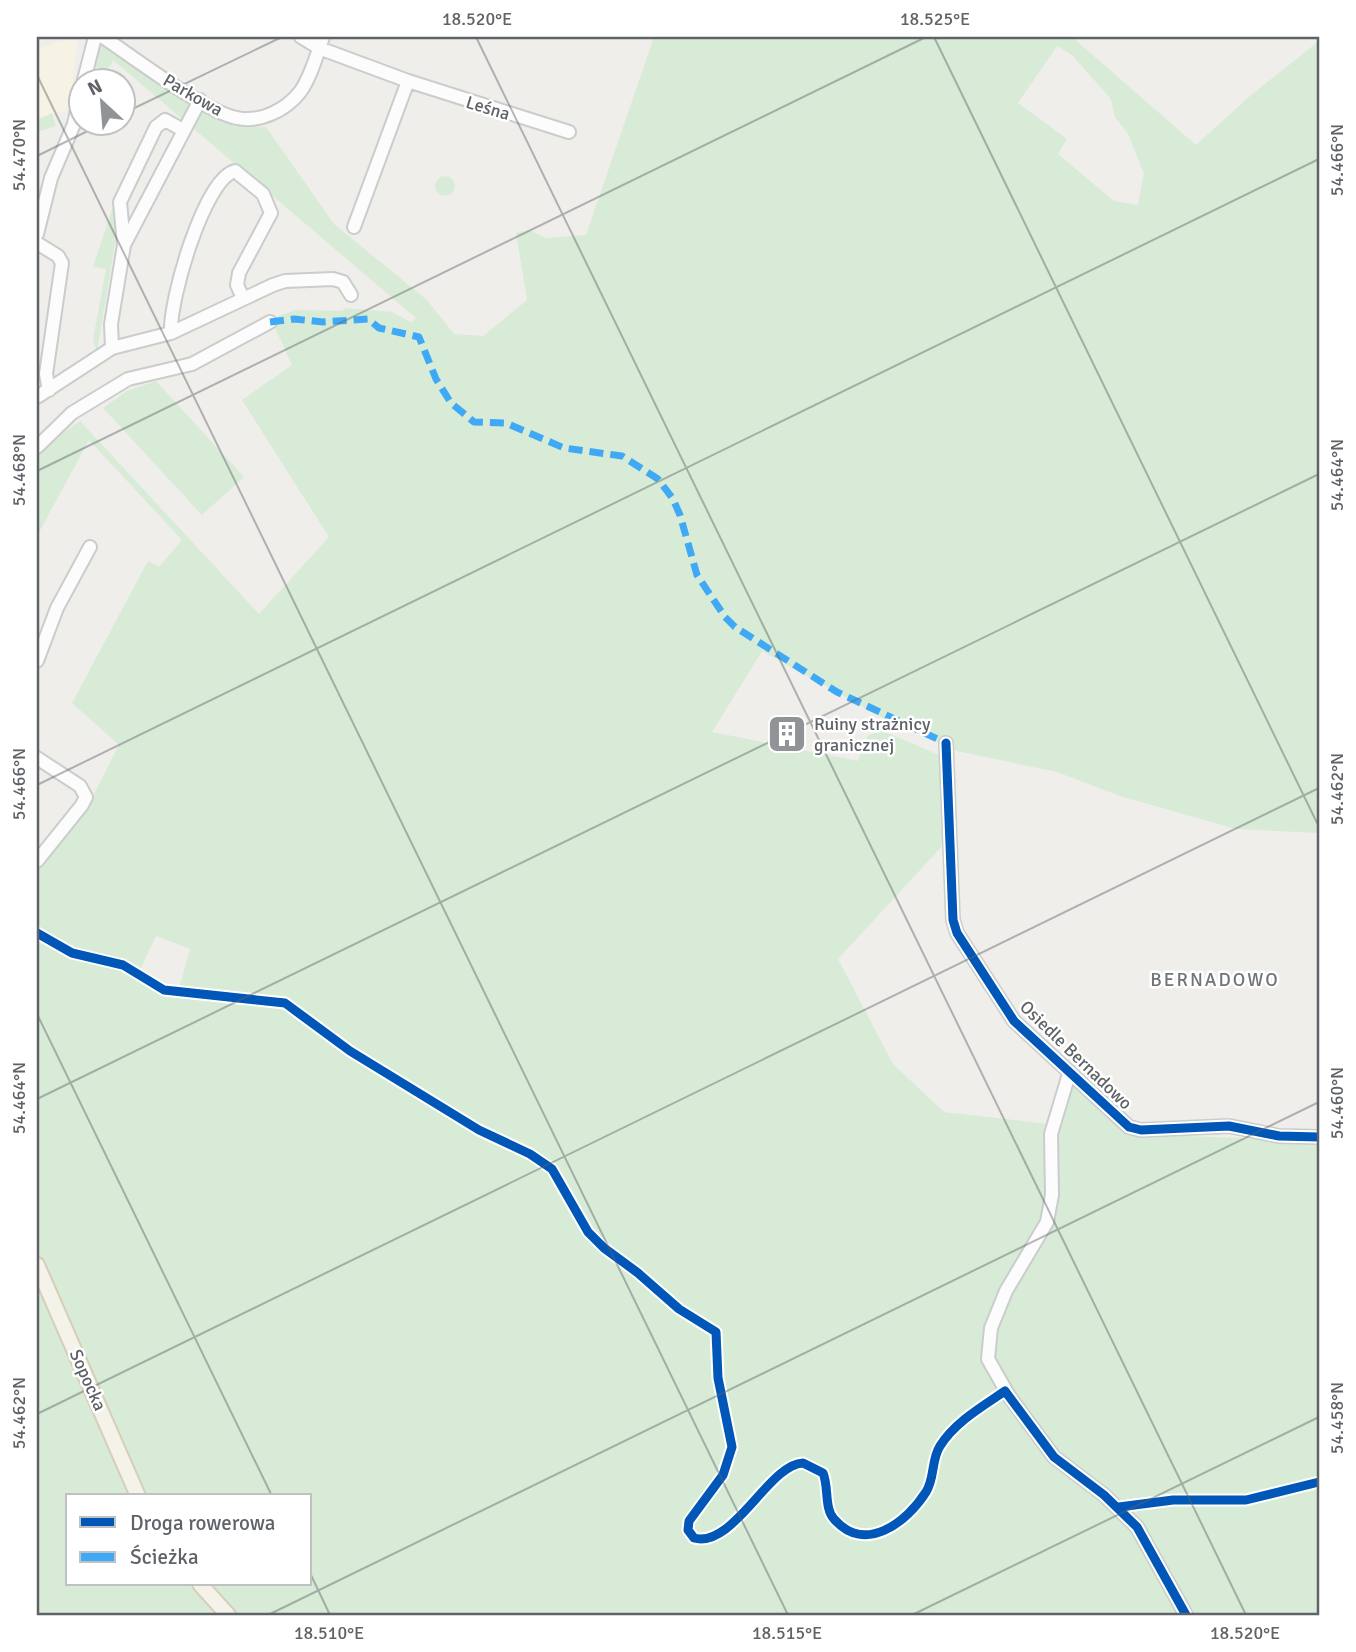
<svg xmlns="http://www.w3.org/2000/svg" width="1356" height="1652" viewBox="0 0 1356 1652" font-family="Signika,sans-serif">
	<rect width="100%" height="100%" fill="#efeeea"/>
	<path fill="#f7f3e4" d="M66 40 77 41 70 109 37 118V49Z"/>
	<path fill="#d8ebd6" fill-rule="evenodd" d="M654 37H1072L1196 145 1251 95 1319 41V833L1236 829 1120 796 1057 772 957 751 887 720 762 651 712 732 858 761 868 735 883 731 939 755 944 844 838 959 893 1064 944 1112 1056 1125 1069 1086 1076 1084 1131 1134 1319 1141V1615H236L208 1584H310V1496H145L37 1249V868L90 802 119 745 72 703 148 561 159 567 182 540 89 440 37 536V451L80 421 259 614 329 537 242 400 292 365 271 319 295 310 342 311 345 308 392 312 411 322 416 318 113 60 106 73 92 66 98 47 101 45 213 117 235 126 266 127 334 224 427 300 454 334 483 336 527 300 516 233 529 230 546 238 586 235ZM1057 46 1072 55 1111 99 1115 117 1128 134 1144 173 1138 205 1114 201 1058 154 1067 139 1018 103ZM156 936 190 949 180 985 165 987 140 970Z
		M52 113 56 126 37 132V120Z
		M435 186a10 10 0 1 1 20 0a10 10 0 1 1-20 0Z
		M114 204 115 243 97 352 93 340 106 269 93 267Z
		M156 381 244 477 202 515 103 408 127 391Z
		M37 1282 131 1496H68V1584H190L219 1615H37Z"/>
	<g fill="none" stroke-linecap="round" stroke-linejoin="round">
		<g stroke="#cbcccc" stroke-width="16">
			<path id="minor" d="M103 37C133 57 205 112 237 118 260 123 286 110 300 92 311 77 317 54 323 37
				M301 37 319 48 408 81 569 132
				M84 80 95 37
				M354 227 408 81
				M37 234 51 178 74 124 80 97
				M37 243 58 256 62 263 46 374 49 390
				M124 245 120 202 156 127 165 120 183 130
				M171 333C169 301 204 179 235 171L263 194 271 213 239 273 237 285 243 298
				M112 348 111 324 124 245 200 100
				M37 397 112 348 171 333 273 285 285 281 333 279 343 282 351 295
				M37 447 72 413 128 379 192 364 270 322
				M37 661 57 608 90 547
				M946 743 953 920 957 933 1014 1021 1129 1127 1141 1130 1229 1126 1279 1136 1319 1137
				M37 758 80 786 86 797 82 805 37 861
				M1069 1074 1051 1134 1052 1195 1047 1222 1006 1291 991 1328 988 1359 1009 1396 1054 1457 1104 1495 1137 1527 1186 1615"/>
		</g>
		<g stroke="#d7ceb8" stroke-width="18">
			<path id="major" d="M37 1265 138 1496
				M200 1584 228 1615"/>
		</g>
		<use href="#minor" stroke="#fdfcfc" stroke-width="12"/>
		<use href="#major" stroke="#f4f2e9" stroke-width="14"/>
		<path stroke="#3fa9f5" stroke-width="7" stroke-dasharray="14 7" stroke-linecap="butt" d="M270 322 294 319 323 322 368 319 379 328 419 337 436 379 451 403 474 422 506 423 564 448 622 456 658 479 673 499 680 515 697 575 725 617 735 627 837 692 946 743"/>
		<g stroke="#fff" stroke-width="13">
			<path id="cycleway" d="M946 743 953 920 957 933 1014 1021 1129 1127 1141 1130 1229 1126 1279 1136 1319 1137
				M37 933 72 953 123 965 164 990 285 1003 350 1051 479 1130 530 1154 552 1169 588 1232 604 1248 638 1273 679 1309 716 1332 718 1378 732 1447 723 1475 689 1521 688 1530 694 1538C733 1549 769 1464 803 1463L823 1473C829 1487 824 1508 834 1519 865 1555 907 1522 926 1492 935 1478 931 1460 940 1446 955 1422 983 1406 1005 1391L1054 1457 1104 1495 1137 1527 1186 1615
				M1119 1507 1173 1500H1246L1319 1482"/>
		</g>
		<use href="#cycleway" stroke="#0057b8" stroke-width="9"/>
	</g>
	<path fill="none" stroke="#5f6368" stroke-width="2" stroke-opacity="0.45" d="M476 37 1246 1615M934 37 1319 827M37 75 788 1615M122 114 282 37M37 156 106 122M37 471 926 37M37 785 1319 159M37 1014 272 1496M37 1099 1319 474M37 1414 1319 788M310 1573 330 1615M268 1615 1319 1102M912 1615 1319 1417"/>
	<defs>
		<g id="building-square" transform="scale(2.0125)"><rect x="-9" y="-9" width="18" height="18" rx="4" fill="#919496" stroke="#fff"/><path d="M-4-6H4V6H1V3H-1V6H-4ZM-2.5-4.3h1.7v1.8h-1.7ZM.8-4.3h1.7v1.8H.8ZM-2.5-1h1.7V.8h-1.7ZM.8-1h1.7V.8H.8Z" fill="#fff"/></g>
	</defs>
	<g fill-rule="evenodd">
		<use href="#building-square" x="787" y="734"/>
	</g>
	<g text-anchor="middle" stroke-width="5" stroke-linejoin="round" paint-order="stroke">
		<g font-size="18" fill="#5f6368" stroke="#fff">
			<text transform="translate(193 95) rotate(30)" y="6">Parkowa</text>
			<text transform="translate(488 108) rotate(17)" y="6">Leśna</text>
			<text transform="translate(1076 1055) rotate(44)" y="6">Osiedle Bernadowo</text>
			<text transform="translate(88 1380) rotate(66)" y="6">Sopocka</text>
		</g>
		<g font-size="18" fill="#5f6368" stroke="#fff" text-anchor="start">
			<text x="814" y="730">Ruiny strażnicy<tspan x="814" dy="21">granicznej</tspan></text>
		</g>
		<g font-size="19" letter-spacing="2" fill="#70757a" stroke="#fff">
			<text x="1215" y="986">BERNADOWO</text>
		</g>
	</g>
	<rect width="1356" height="1652" fill="none" stroke="#ffffff" stroke-width="77"/>
	<rect x="66" y="1494" width="245" height="91" fill="#ffffff" stroke="#bfc1c3" stroke-width="2"/>
	<rect x="80" y="1517" width="35" height="10" fill="#0057b8" stroke="#bfc1c3" stroke-width="2"/>
	<text x="130" y="1530" font-size="21" fill="#5f6368">Droga rowerowa</text>
	<rect x="80" y="1552" width="35" height="10" fill="#3fa9f5" stroke="#bfc1c3" stroke-width="2"/>
	<text x="130" y="1564" font-size="21" fill="#5f6368">Ścieżka</text>
	<g transform="translate(102 102) rotate(334)"><circle r="33" fill="#ffffff" stroke="#bfc1c3" stroke-width="2"/>
	<path d="M0-5L12 26L0 18L-12 26Z" fill="#919496"/>
	<text y="-10" font-size="19" font-weight="bold" text-anchor="middle" fill="#5f6368">N</text>
	</g>
	<rect x="38" y="38" width="1280" height="1576" fill="none" stroke="#5f6368" stroke-width="2.5"/>
	<g font-size="18" text-anchor="middle" fill="#5f6368">
		<text x="477" y="25">18.520°E</text>
		<text x="935" y="25">18.525°E</text>
		<text transform="translate(19 155) rotate(-90)" y="6">54.470°N</text>
		<text transform="translate(1337 160) rotate(-90)" y="6">54.466°N</text>
		<text transform="translate(19 470) rotate(-90)" y="6">54.468°N</text>
		<text transform="translate(1337 475) rotate(-90)" y="6">54.464°N</text>
		<text transform="translate(19 784) rotate(-90)" y="6">54.466°N</text>
		<text transform="translate(1337 789) rotate(-90)" y="6">54.462°N</text>
		<text transform="translate(19 1098) rotate(-90)" y="6">54.464°N</text>
		<text transform="translate(1337 1103) rotate(-90)" y="6">54.460°N</text>
		<text transform="translate(19 1413) rotate(-90)" y="6">54.462°N</text>
		<text transform="translate(1337 1418) rotate(-90)" y="6">54.458°N</text>
		<text x="329" y="1639">18.510°E</text>
		<text x="787" y="1639">18.515°E</text>
		<text x="1245" y="1639">18.520°E</text>
	</g>
</svg>
